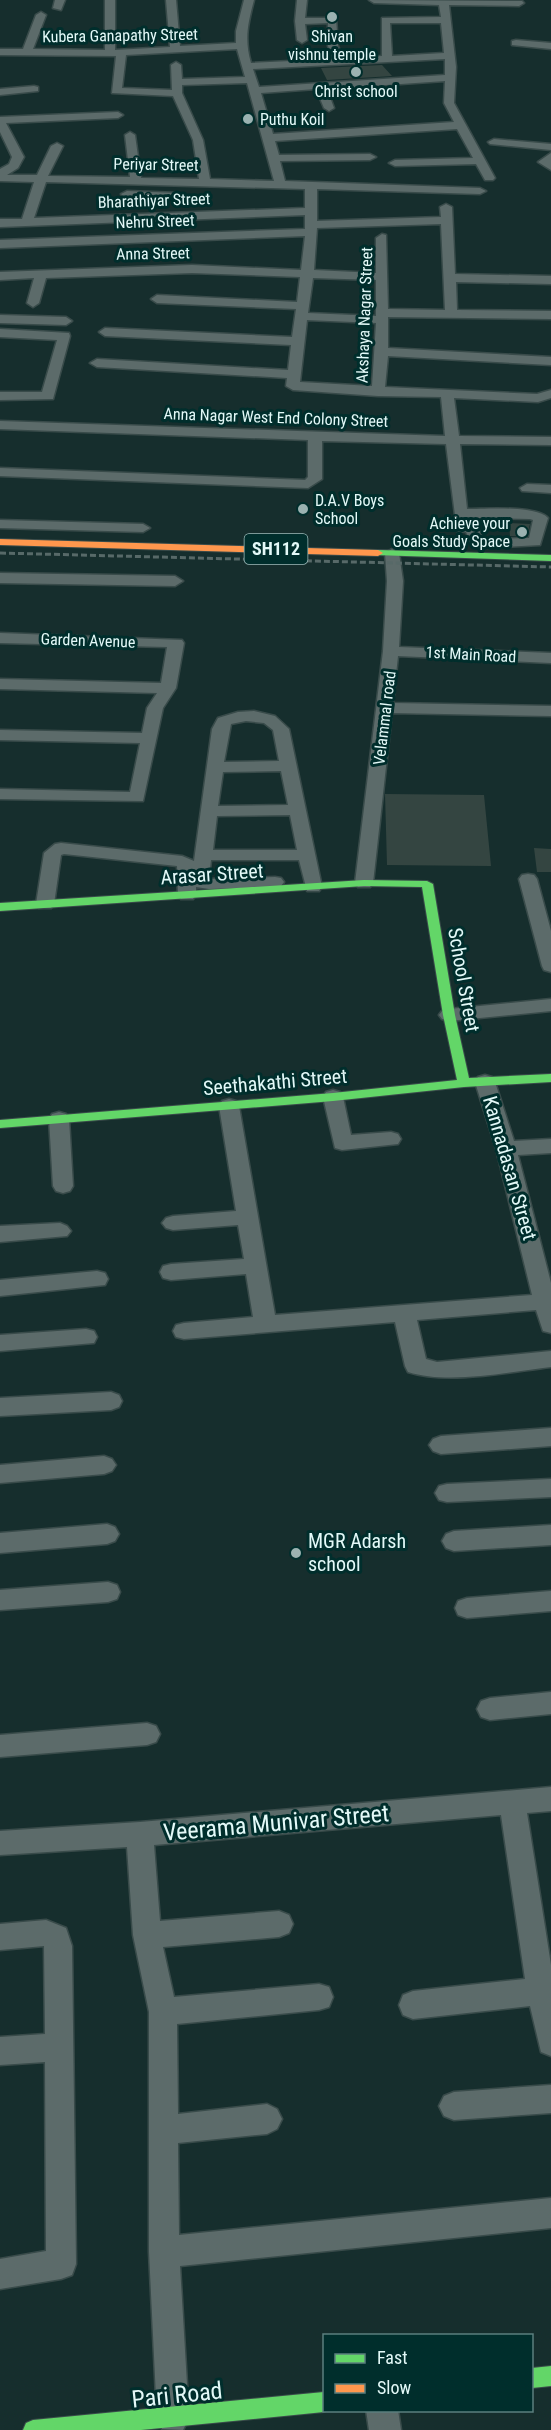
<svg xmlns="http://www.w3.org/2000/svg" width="551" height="2430" viewBox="0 0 551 2430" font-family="'Roboto Condensed',sans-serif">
	<rect width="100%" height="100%" fill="#162e2d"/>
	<path fill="#344541" d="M382 65 392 76 327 80 321 68Z
		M509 523 530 524 527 536H510Z
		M385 794 484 795 491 866 387 865Z
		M534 848 551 849V872H537Z"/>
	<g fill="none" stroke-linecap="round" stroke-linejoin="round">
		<g stroke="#394b4a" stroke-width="3">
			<path id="street" d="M55 0H65L61 10 53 8Z
				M105 0H115V50L170 47 166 0H176L180 46 236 43V31L244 0H254C248 23 244 39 251 63L333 59 328 46V23L305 24 307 40 302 43 297 40 295 21 297 0H307L305 18H336L338 46 343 58 382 56V18L441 17 439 5 374 3 369 0 522 1 524 3 519 6 449 5 456 67 454 103 495 178 493 180H485L476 164 395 166 389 163 395 160 473 158 457 129 275 141 279 155 370 154 376 157 370 160 280 161 285 181 480 188 486 191 480 194 317 189V221L441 217 440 207 446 204 452 207 455 274 551 276V284L456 282 457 310 551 311V319L388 317V348L551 357V365L388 356 385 387 537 394 551 390V398L538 402 454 398 459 436 551 437V445L460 444 467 509C485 509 536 505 548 518L540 545 483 548 471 543 466 532 457 531 446 444 322 441V479L308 488 0 476V468L305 480 308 477V440L0 429V421L445 436 441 397 378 396 293 390 286 386 287 378 97 367 90 363 97 359 288 370 291 345 105 336 99 332 105 328 292 337 296 309 157 303 151 299 157 295 297 302 300 277 192 273 46 278 39 303 33 307 27 303 34 278 0 280V272L192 265 301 270 305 236 0 248V240L305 229V215L0 227V219H22L34 182 0 181V169L9 164 12 157 0 132V117L118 112 123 115 118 118 6 123 24 157 18 168 7 175H37L51 146 57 143 63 146 48 176 130 177 125 135 130 132 135 135 141 178 199 179 193 140 173 96 112 93 116 56 0 55V49H23L36 15 41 12 46 15 33 49 105 50ZM390 23H441L444 53 392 56ZM237 49 245 77 182 79 181 65 176 62 171 65 172 90 122 88 126 55ZM445 59V75L259 87 253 69ZM445 81 444 103 454 122 273 134 261 93 316 89 324 108 329 111 334 108 327 89ZM247 83 274 181 210 179 203 140 182 93V85ZM46 182 305 189V208L34 218ZM441 224 445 310 388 309 386 235 382 234 376 238V273L314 270 317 228ZM313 278 376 280V316L308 313ZM307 320 376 323 372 386 300 382ZM475 518 530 519 533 520 529 538 486 539 482 538Z
				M516 40 551 43V49L512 45V41Z
				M34 86 38 87V91L0 95V89Z
				M494 139 551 144V150L490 144 488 142Z
				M551 153V170L538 162Z
				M127 191 178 193 184 196 178 199 123 196 121 194Z
				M0 315 66 317 72 321 66 325 0 323Z
				M0 329 69 333 70 336 53 399 0 400V392H42L57 340 0 337Z
				M527 484 551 485V493L522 491 520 488Z
				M0 520 143 524 150 528 143 532 0 528Z
				M392 549 399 553 403 581 399 647 551 653V663L398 656 393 703 551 706V716L392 713 373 883 370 887H358L355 883 383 651 387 581 385 553Z
				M0 573 175 576 183 581 175 586 0 583Z
				M0 633 182 640 184 643 176 688 163 708 143 801 0 799V789L130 792 140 743 0 740V730L142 733 147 708 157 693 0 689V679L161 683 167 647 0 643Z
				M254 711 275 716 289 729 322 887 319 891H307L299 860H211L209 879 275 877 281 878 284 882 281 886 275 887 209 889 196 887V895L193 899H181L178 895 177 866 64 854 61 855 54 904 51 908H39L36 904 44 853 55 844 61 843 182 856 194 861 212 729 218 718 238 712ZM246 721 264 723 273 730 279 761 224 762 231 724ZM281 771 288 805 218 806 223 772ZM290 815 297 850H213L217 816Z
				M528 874 534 875 537 879 551 931V972L544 970 542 966 519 879 522 875Z
				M551 999V1011L449 1021 442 1019 439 1015 442 1011 449 1009Z
				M485 1075 492 1077 495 1082 514 1141 551 1139V1153L518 1155 551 1283V1333L543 1331 536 1310 417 1320 426 1359 437 1362 551 1351V1367C508 1372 449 1385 408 1372L405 1366 395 1322 184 1339 176 1337 173 1331 176 1325 184 1323 253 1317 246 1274 171 1280 163 1278 160 1272 163 1266 171 1264 244 1259 238 1225 173 1230 166 1228 162 1223 166 1218 173 1216 236 1211 219 1106 222 1101 229 1099 236 1101 239 1106 275 1315 532 1295 496 1149 475 1082 478 1077Z
				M333 1090 340 1092 343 1097 351 1135 391 1132 398 1134 401 1139 398 1144 342 1150 335 1148 323 1097 326 1092Z
				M59 1112 66 1114 69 1119 73 1186 70 1191 63 1193 56 1191 53 1186 49 1119 52 1114Z
				M60 1223 67 1226 71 1231 67 1236 0 1242V1226Z
				M97 1271 105 1273 108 1279 105 1285 0 1296V1280Z
				M86 1329 94 1331 97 1337 94 1343 0 1351V1335Z
				M111 1392 119 1395 122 1401 119 1407 111 1410 0 1416V1398Z
				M551 1428V1446L441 1454 433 1451 429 1445 433 1439 441 1436Z
				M104 1456 112 1459 116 1465 112 1471 104 1474 0 1483V1465Z
				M551 1479V1497L447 1502 439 1500 435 1493 439 1486 447 1484Z
				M107 1524 115 1527 119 1534 115 1541 107 1544 0 1553V1533Z
				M551 1525V1545L454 1551 446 1548 442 1541 446 1534 454 1531Z
				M108 1582 117 1585 120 1592 117 1599 108 1602 0 1610V1590Z
				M551 1591V1611L467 1618 458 1615 455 1608 458 1601 467 1598Z
				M551 1692V1714L490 1720 481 1717 477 1709 481 1701 490 1698Z
				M147 1723 156 1726 160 1734 156 1742 147 1745 0 1757V1735Z
				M551 1787V1811L527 1813 551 1965V2056L541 2052 530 2006 413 2019 403 2015 399 2005 403 1995 413 1991 525 1979 501 1815 154 1845 160 1921 279 1911 289 1915 293 1924 289 1933 279 1937 163 1947 174 1997 319 1984 329 1987 333 1997 329 2007 319 2010 177 2024 178 2114 267 2104 277 2109 282 2119 277 2129 267 2134 178 2143 179 2235 551 2198V2228L180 2266 189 2418 183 2430 162 2429 157 2418 149 2252V2012L133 1935 127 1847 0 1855V1831L140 1822Z
				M46 1920 66 1928 72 1946 76 2264 72 2275 61 2279 0 2289V2259L46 2251 45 2062 0 2065V2037L45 2034 44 1946 0 1950V1924Z
				M551 2085V2113L454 2120 444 2116 439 2106 444 2096 454 2092Z
				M366 2410H398L401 2430H369Z"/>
		</g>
		<g stroke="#394b4a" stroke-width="2">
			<path id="fast" d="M378 550 551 555V561L375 555 373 553Z
				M364 880 427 881 433 884 455 1015 469 1078 551 1074V1082L464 1087 333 1101 0 1128V1120L333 1093 457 1080 443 1015 422 887 364 886 0 911V903Z
				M551 2366V2386L532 2388V2368Z
				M324 2392V2410H328L324 2412 141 2430H23L26 2423 33 2420Z"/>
		</g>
		<g stroke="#394b4a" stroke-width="2">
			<path id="slow" d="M0 539 378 550 383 553 378 556 0 545Z"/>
		</g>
		<use href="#street" fill="#5c6b6a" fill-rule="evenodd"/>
		<use href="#fast" fill="#63d668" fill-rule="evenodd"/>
		<use href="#slow" fill="#ff974d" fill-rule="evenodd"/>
		<path stroke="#576968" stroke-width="3" stroke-dasharray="6 3" stroke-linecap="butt" d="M0 553 551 567"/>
	</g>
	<g fill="#9bb2b1" stroke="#002e2c" stroke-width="2">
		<circle cx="332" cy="17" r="6"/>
		<circle cx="356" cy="72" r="6"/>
		<circle cx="248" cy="119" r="6"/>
		<circle cx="303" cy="509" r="6"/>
		<circle cx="522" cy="532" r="6"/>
		<circle cx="296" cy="1553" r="6"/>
	</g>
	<g text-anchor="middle" stroke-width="6" stroke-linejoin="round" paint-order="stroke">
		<g font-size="16" fill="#e3f9f8" stroke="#002e2c">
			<text transform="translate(120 35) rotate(-1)" y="6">Kubera Ganapathy Street</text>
			<text transform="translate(156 164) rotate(1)" y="6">Periyar Street</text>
			<text transform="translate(154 200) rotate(-2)" y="6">Bharathiyar Street</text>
			<text transform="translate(155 221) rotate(-2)" y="6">Nehru Street</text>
			<text transform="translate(153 253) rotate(-1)" y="6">Anna Street</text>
			<text transform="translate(364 315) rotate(-88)" y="6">Akshaya Nagar Street</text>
			<text transform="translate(276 417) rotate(2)" y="6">Anna Nagar West End Colony Street</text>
			<text transform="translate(88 640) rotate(2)" y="6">Garden Avenue</text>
			<text transform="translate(471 654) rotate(3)" y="6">1st Main Road</text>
			<text transform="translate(384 718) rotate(-83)" y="6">Velammal road</text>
		</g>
		<g font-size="16" fill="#e3f9f8" stroke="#002e2c">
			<text x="332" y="42">Shivan<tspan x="332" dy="18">vishnu temple</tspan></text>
			<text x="356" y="97">Christ school</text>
			<text x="260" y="125" text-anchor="start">Puthu Koil</text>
			<text x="315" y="506" text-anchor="start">D.A.V Boys<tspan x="315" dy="18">School</tspan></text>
			<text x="510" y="529" text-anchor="end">Achieve your<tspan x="510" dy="18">Goals Study Space</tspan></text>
		</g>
		<rect fill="#002e2c" stroke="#9fbcbb" stroke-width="1.5" x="244.5" y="534" width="63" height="30" rx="4.5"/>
		<g font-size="18" font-weight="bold" fill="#e3f9f8">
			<text x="276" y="555">SH112</text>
		</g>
		<g font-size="20" fill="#e3f9f8" stroke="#002e2c">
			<text transform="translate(212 874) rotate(-4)" y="7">Arasar Street</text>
			<text transform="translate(464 980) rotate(80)" y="7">School Street</text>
			<text transform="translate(275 1082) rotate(-5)" y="7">Seethakathi Street</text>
			<text transform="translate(510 1168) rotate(74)" y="7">Kannadasan Street</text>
		</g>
		<g font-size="20" fill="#e3f9f8" stroke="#002e2c" text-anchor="start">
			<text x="308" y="1548">MGR Adarsh<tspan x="308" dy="23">school</tspan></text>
		</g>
		<g font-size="24" fill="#e3f9f8" stroke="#002e2c">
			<text transform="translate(276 1823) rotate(-5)" y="8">Veerama Munivar Street</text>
			<text transform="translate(177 2395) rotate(-6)" y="8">Pari Road</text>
		</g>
	</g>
	<rect x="323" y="2334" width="210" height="78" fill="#002e2c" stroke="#5b7f7e" stroke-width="1.5"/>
	<rect x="335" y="2354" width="30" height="9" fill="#63d668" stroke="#5b7f7e" stroke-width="1.5"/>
	<text x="377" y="2364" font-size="18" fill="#e3f9f8">Fast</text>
	<rect x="335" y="2384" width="30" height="9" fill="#ff974d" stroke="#5b7f7e" stroke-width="1.5"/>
	<text x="377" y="2394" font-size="18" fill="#e3f9f8">Slow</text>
</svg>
